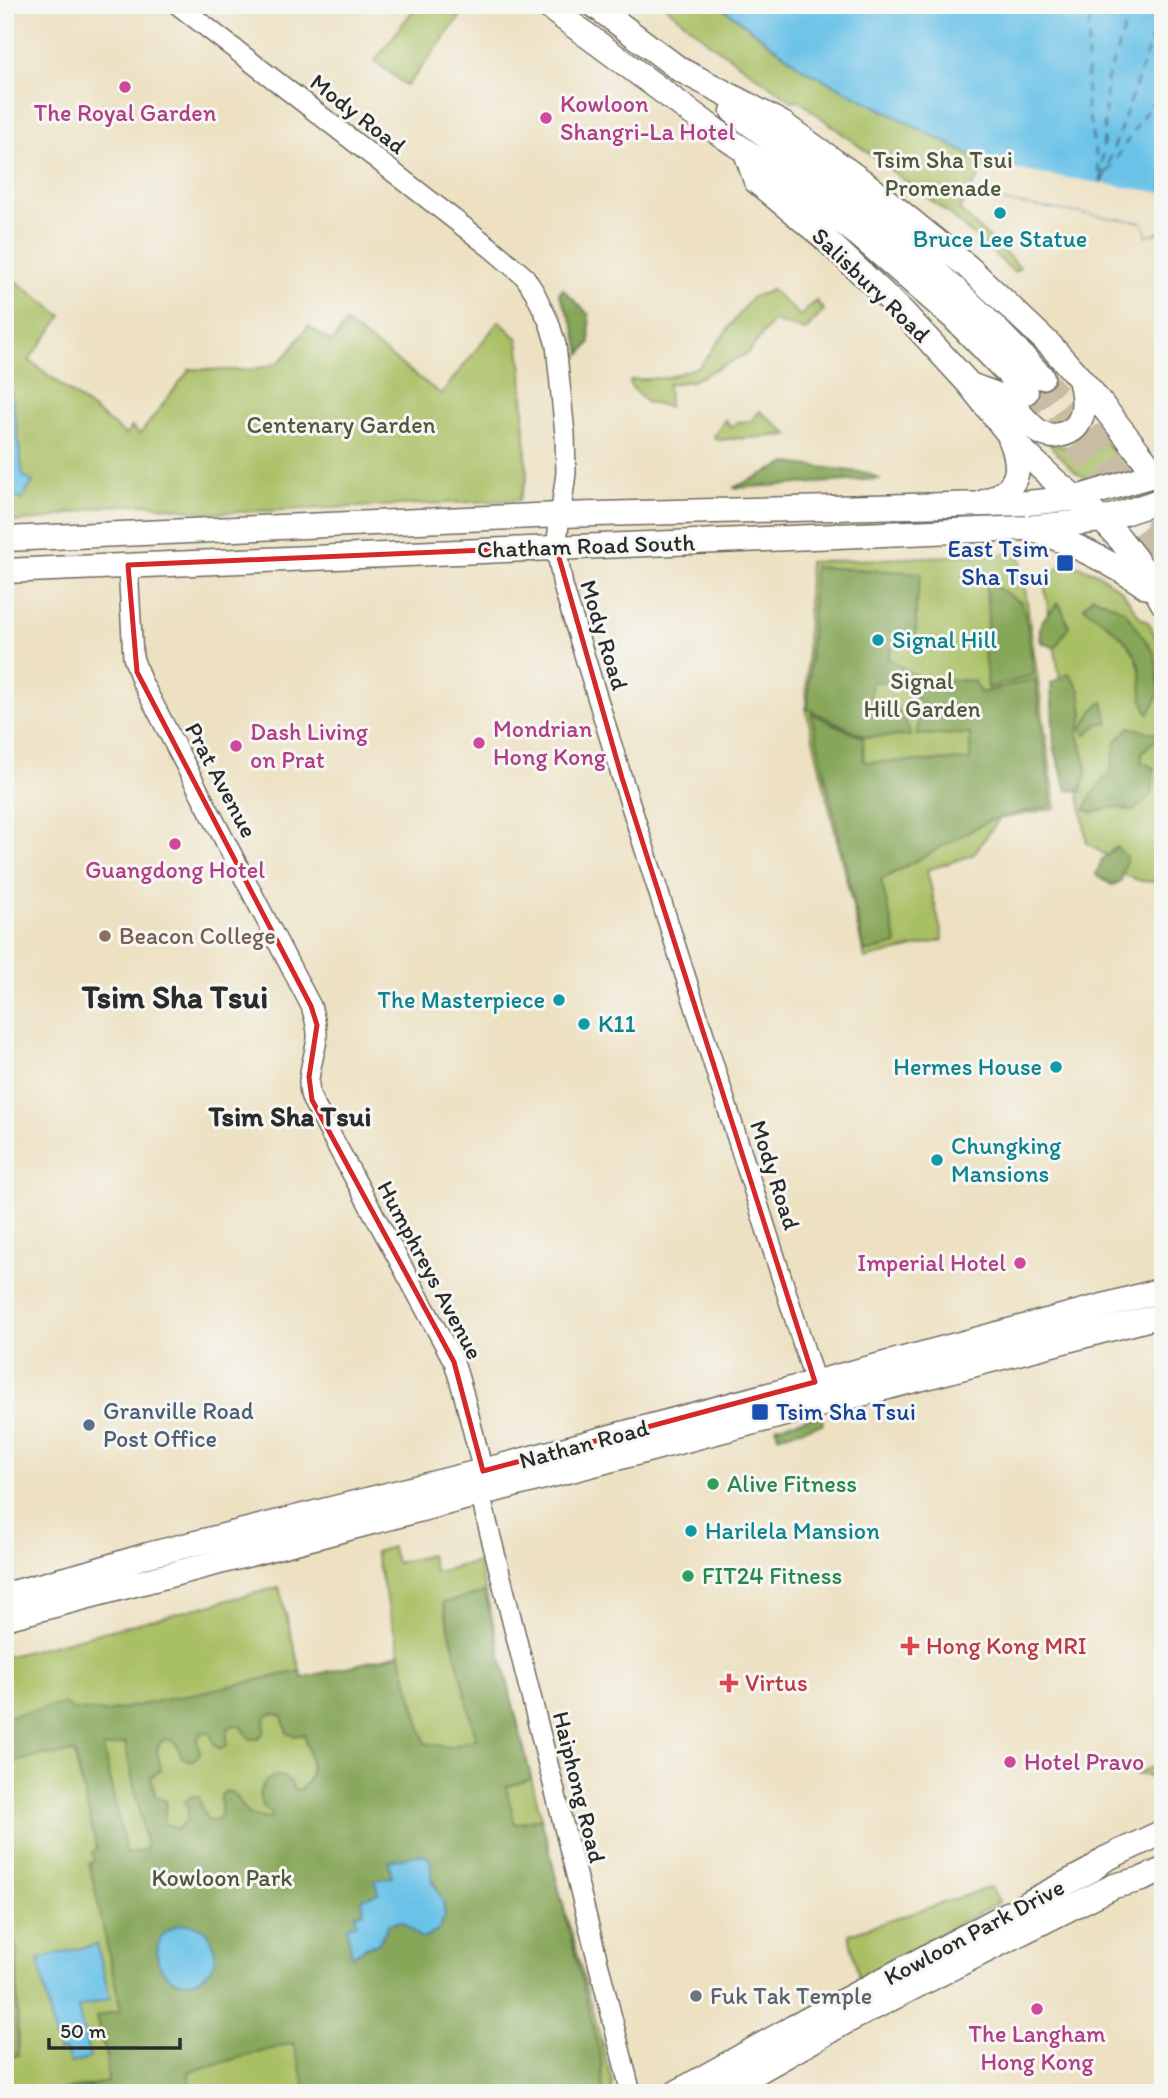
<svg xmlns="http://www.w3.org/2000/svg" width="1168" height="2098" viewBox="0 0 1168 2098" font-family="Itim,sans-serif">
	<rect width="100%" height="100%" fill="#f6f6f2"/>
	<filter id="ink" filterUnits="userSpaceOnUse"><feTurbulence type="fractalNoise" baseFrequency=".0143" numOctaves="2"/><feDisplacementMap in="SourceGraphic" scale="14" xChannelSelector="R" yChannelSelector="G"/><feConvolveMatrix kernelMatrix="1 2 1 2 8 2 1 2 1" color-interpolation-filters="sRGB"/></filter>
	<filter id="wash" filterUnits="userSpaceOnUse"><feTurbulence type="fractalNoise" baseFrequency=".00686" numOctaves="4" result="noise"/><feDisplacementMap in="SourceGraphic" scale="28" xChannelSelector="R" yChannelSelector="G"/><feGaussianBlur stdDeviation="1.57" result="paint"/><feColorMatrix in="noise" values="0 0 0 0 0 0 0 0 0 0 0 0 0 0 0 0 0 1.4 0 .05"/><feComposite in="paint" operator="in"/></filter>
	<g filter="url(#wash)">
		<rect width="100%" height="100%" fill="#ede1c2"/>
		<path fill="#a9bf63" stroke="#6a7547" stroke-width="2" d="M417 5H464L467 8 407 86 375 61Z
			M664 5H719L805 70 988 164 959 210 1020 267 1014 272 953 217 798 100 792 101 711 44Z
			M5 273 62 316 29 360 126 435 132 427 140 434 190 369C215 369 260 375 281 360 292 351 300 337 308 326L332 343 346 323 441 394 499 321 518 339 522 371 527 478 519 500 212 513 146 504 106 506 40 520 5 522Z
			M771 289 800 316 816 301 824 310 805 331 773 321 748 353 692 381 668 384 669 407 646 402 630 385V380L666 378 700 366 752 297 768 292Z
			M760 411 789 435 716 440 714 436 725 420 731 427 737 422 751 421Z
			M1092 428 1122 461 1089 479C1073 475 1058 453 1046 441 1066 452 1080 449 1092 428Z
			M1163 523V566C1155 555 1145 539 1153 526Z
			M1020 553 1056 808 999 819 973 855 927 870 943 940 865 959 806 709 809 562Z
			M1065 564 1076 565 1097 573 1122 591 1140 617 1149 623 1163 652 1161 882 1141 881 1121 874 1114 858 1104 854 1087 843 1045 590 1049 574Z
			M392 1547 396 1563 430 1555 435 1572 478 1562 558 1886 612 2081 611 2093H5V1657L279 1587 302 1678 400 1654 375 1552Z
			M1163 1764V1808L1162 1809 1159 1805C1164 1788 1155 1773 1135 1775L1134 1773Z
			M991 1887 999 1902 859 1979 849 1934Z"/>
		<path fill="#86a659" stroke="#586842" stroke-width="2" fill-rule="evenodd" d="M563 289 589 315 590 343 581 354 573 324 559 293Z
			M787 463 868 473 879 479 733 488Z
			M814 567 921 573 916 606V635L897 638 887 658 919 678 908 692 887 682H871V704C900 705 902 709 911 736L866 737 808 709Z
			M986 581 1022 603 1028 629 1034 675 988 688 984 653 988 617Z
			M1093 596 1125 611 1155 654 1160 692 1149 714C1138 697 1144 684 1139 666 1133 639 1104 623 1084 607Z
			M1059 603 1069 626 1055 648 1041 642C1036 620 1045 618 1059 603Z
			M1069 673 1080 690 1083 715 1078 733 1087 769 1081 791 1067 790 1054 747 1051 683Z
			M921 678 974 681 980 693 1035 679 1052 805 990 820 881 880 897 944 865 952 811 713 863 738 864 762 970 760V734L916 735 920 716 926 714V706L910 693Z
			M1103 702 1108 724 1100 723 1085 735 1082 728 1094 709Z
			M1130 727 1161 735 1143 751 1141 762 1154 768 1152 793 1133 811 1114 807 1094 813 1085 810 1091 796 1111 770 1116 741Z
			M1116 847 1127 857 1121 881 1112 885 1096 875 1102 860Z
			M821 1415 823 1424 778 1436 776 1427Z
			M485 1592 531 1779 506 1787 515 1824 541 1818 601 2059 603 2093H490C479 2088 469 2086 458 2093H307L293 2043 188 2072 194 2093H92L91 2087 70 2093H46L108 2082 106 2055 96 2017 121 2010 89 1862 94 1861 92 1852 97 1850 74 1752 49 1756 48 1754 5 1764V1717L64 1704 73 1710 107 1712 300 1671 302 1678 400 1654 425 1743 448 1747 476 1739 443 1603ZM272 1713 282 1716 287 1733 294 1736 304 1734C309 1753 319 1778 299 1790L294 1789C286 1768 265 1775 259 1793L264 1808 272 1814 270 1819C243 1816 248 1813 234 1793L226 1791 221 1795V1816L214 1821 207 1820 198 1797 191 1796 185 1801 188 1807 187 1821 177 1829 164 1823 166 1801 156 1797 151 1777 161 1770 157 1750 160 1742 167 1739C178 1741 178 1748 182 1757L188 1761H194L200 1753 197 1740 201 1733 207 1732 211 1734 214 1744 220 1749 227 1745V1730L233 1725 242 1727 250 1739H258L264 1732 265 1718ZM125 1743 147 1849 126 1854 103 1748ZM431 1865V1878L437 1886 421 1938 402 1920 389 1924 378 1944 366 1947 353 1956 357 1922 392 1877ZM180 1925 212 1940C218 1957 213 1970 198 1980L158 1961C157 1943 163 1931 180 1925Z
			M5 1901 17 1953 18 2055 5 2059Z"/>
		<path fill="#6bc2e8" stroke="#4b768a" stroke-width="2" d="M719 5H1163V231L1147 235 1143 222 968 196 988 164 805 70Z
			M5 388 12 394 23 475 33 482 21 500 5 488V482L9 477 5 451Z
			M422 1854 428 1857 431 1865V1878L443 1901 445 1916 438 1931 422 1939 402 1921 389 1924 378 1944 366 1947 352 1956 347 1927 357 1922 355 1914 364 1912 362 1899 379 1893 375 1880 392 1877 389 1861Z
			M157 1953a29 29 0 1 1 58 0a29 29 0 1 1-58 0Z
			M97 1944 110 1998 78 2008 90 2058 70 2063 66 2050 58 2051 38 1959Z"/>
		<path fill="#ede1c2" d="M988 164 1011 169 1163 193V231L1147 235 1143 222 968 196Z"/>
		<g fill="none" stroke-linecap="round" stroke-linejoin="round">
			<path stroke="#3e5864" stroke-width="2" stroke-dasharray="9 7" stroke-linecap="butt" d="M1090 5 1086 102 1101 183 1150 105 1163 97
				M1101 179 1107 80 1132 5
				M1103 179 1156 26 1163 16"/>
		</g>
	</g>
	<g filter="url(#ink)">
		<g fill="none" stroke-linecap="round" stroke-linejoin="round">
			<path stroke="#c6bda4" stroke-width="24" stroke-dasharray="24 12" stroke-linecap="butt" d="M1042 377 1121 468 1163 524
				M1026 392 1107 481 1163 559"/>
			<g stroke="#6f6b60" stroke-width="22">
				<path id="minor" d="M178 5 491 248 525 277 535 293 549 322 556 345 565 434 566 473 556 547 563 586 622 778 815 1382
					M128 565 133 657 141 680 311 1006C314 1017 318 1027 317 1039 314 1060 304 1080 312 1100L454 1362 463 1392 483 1471 480 1494 631 2093"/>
			</g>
			<g stroke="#6f6b60" stroke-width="27">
				<path id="major" d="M546 5 723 136 786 178 860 236 953 317 1026 392
					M594 5 679 69 748 105 783 124 802 138 866 184 968 267 1050 345 1091 391 1163 483
					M733 111C802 162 871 214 935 271 973 305 1008 340 1042 377
					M746 152 756 181 821 235 903 312 969 384 1019 447 1054 480 1102 520 1120 539 1144 570 1163 603
					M973 386C982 390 994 393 1003 398 1014 404 1025 422 1038 431 1044 435 1052 437 1059 435 1087 430 1086 402 1080 379
					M984 502C1018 490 1024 471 1010 438
					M1034 530C1075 544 1111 562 1147 587
					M5 539 559 515 1027 503 1077 498 1156 474
					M5 571 1027 528 1102 520 1163 500
					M5 1595 95 1571 148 1555 483 1471 1163 1290
					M5 1618 1163 1315
					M676 2093 794 2027 1091 1870 1105 1859 1163 1832
					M720 2093 845 2022 967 1960 1114 1886 1142 1879 1163 1870"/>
			</g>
			<use href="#minor" stroke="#fff" stroke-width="19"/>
			<use href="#major" stroke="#fff" stroke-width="24"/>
		</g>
	</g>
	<path fill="none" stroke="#d62828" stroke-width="5" stroke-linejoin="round" d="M556 547 622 778 815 1382 483 1471 454 1362 312 1100 309 1077 317 1025 311 1006 137 672 128 565Z"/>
	<g fill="#d1479c" stroke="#f6f6f2" stroke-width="2.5">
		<circle cx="125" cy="87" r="7"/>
		<circle cx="546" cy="118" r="7"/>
		<circle cx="479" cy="743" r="7"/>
		<circle cx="236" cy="746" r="7"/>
		<circle cx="175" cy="844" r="7"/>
		<circle cx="1020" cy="1263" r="7"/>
		<circle cx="1010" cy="1762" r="7"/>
		<circle cx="1037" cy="2009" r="7"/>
	</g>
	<g fill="#0f9aa8" stroke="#f6f6f2" stroke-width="2.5">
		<circle cx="1000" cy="213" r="7"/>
		<circle cx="878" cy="640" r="7"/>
		<circle cx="559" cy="1000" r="7"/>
		<circle cx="584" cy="1024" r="7"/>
		<circle cx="1056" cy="1067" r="7"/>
		<circle cx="937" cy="1160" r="7"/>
		<circle cx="691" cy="1531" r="7"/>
	</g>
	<g fill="#1a4fb4" stroke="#f6f6f2" stroke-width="2.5">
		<rect x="1056" y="554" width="18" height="18" rx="3.5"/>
		<rect x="751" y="1403" width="18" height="18" rx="3.5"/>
	</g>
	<circle fill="#8d6e63" stroke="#f6f6f2" stroke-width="2.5" cx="105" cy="936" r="7"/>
	<circle fill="#5c6f8a" stroke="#f6f6f2" stroke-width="2.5" cx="89" cy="1425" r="7"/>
	<g fill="#2e9e5b" stroke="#f6f6f2" stroke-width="2.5">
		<circle cx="713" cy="1484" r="7"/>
		<circle cx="688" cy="1576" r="7"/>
	</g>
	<g fill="#e0444e" stroke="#f6f6f2" stroke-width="2.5">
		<path d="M906.5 1635.5h7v7h7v7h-7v7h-7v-7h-7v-7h7z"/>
		<path d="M725.5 1672.5h7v7h7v7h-7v7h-7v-7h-7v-7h7z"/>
	</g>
	<circle fill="#6b7280" stroke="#f6f6f2" stroke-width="2.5" cx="696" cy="1996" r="7"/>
	<g text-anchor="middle" stroke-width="6" stroke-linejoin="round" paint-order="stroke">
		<g font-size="24" fill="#b23c85" stroke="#f6f6f2" text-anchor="start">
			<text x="560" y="112">Kowloon<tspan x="560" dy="28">Shangri-La Hotel</tspan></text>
			<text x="125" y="121" text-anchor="middle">The Royal Garden</text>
			<text x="493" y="737">Mondrian<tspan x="493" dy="28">Hong Kong</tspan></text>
			<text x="250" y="740">Dash Living<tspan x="250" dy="28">on Prat</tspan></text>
			<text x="175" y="878" text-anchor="middle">Guangdong Hotel</text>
			<text x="1006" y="1271" text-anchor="end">Imperial Hotel</text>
			<text x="1024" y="1770">Hotel Pravo</text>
			<text x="1037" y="2042" text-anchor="middle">The Langham<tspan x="1037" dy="28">Hong Kong</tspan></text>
		</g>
		<g font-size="24" fill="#2b2b2b" stroke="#f6f6f2">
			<text transform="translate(358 114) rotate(38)" y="8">Mody Road</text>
			<text transform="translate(871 285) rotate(44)" y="8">Salisbury Road</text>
			<text transform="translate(586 546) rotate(-2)" y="8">Chatham Road South</text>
			<text transform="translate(604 635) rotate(73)" y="8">Mody Road</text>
			<text transform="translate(221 780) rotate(62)" y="8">Prat Avenue</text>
			<text transform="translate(775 1175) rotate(72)" y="8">Mody Road</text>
			<text transform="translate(430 1270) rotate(62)" y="8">Humphreys Avenue</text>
			<text transform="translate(584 1444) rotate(-15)" y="8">Nathan Road</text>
			<text transform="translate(579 1787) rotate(76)" y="8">Haiphong Road</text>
			<text transform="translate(974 1932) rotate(-28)" y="8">Kowloon Park Drive</text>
		</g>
		<g font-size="24" fill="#51573c" stroke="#f6f6f2">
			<text x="943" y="168">Tsim Sha Tsui<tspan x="943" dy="28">Promenade</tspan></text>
			<text x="341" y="433">Centenary Garden</text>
			<text x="922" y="689">Signal<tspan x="922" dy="28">Hill Garden</tspan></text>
			<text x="222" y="1886">Kowloon Park</text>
		</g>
		<g font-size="24" fill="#0d838f" stroke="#f6f6f2" text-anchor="start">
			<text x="1000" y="247" text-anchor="middle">Bruce Lee Statue</text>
			<text x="892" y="648">Signal Hill</text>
			<text x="545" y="1008" text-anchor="end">The Masterpiece</text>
			<text x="598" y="1032">K11</text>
			<text x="1042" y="1075" text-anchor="end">Hermes House</text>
			<text x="951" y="1154">Chungking<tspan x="951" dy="28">Mansions</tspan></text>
			<text x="705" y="1539">Harilela Mansion</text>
		</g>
		<g font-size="24" fill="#164399" stroke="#f6f6f2" text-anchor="end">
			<text x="1049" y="557">East Tsim<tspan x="1049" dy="28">Sha Tsui</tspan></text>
			<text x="776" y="1420" text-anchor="start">Tsim Sha Tsui</text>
		</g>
		<g font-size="24" fill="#785e54" stroke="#f6f6f2" text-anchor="start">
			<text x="119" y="944">Beacon College</text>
		</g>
		<g font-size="24" fill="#4e5e75" stroke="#f6f6f2" text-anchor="start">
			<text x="103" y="1419">Granville Road<tspan x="103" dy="28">Post Office</tspan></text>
		</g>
		<g font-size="24" fill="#27864d" stroke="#f6f6f2" text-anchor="start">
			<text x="727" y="1492">Alive Fitness</text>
			<text x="702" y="1584">FIT24 Fitness</text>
		</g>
		<g font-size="24" fill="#be3a42" stroke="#f6f6f2" text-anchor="start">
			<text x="926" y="1654">Hong Kong MRI</text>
			<text x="745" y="1691">Virtus</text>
		</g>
		<g font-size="24" fill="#5b616d" stroke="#f6f6f2" text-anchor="start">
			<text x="710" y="2004">Fuk Tak Temple</text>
		</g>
		<g font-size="28" font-weight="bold" fill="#2b2b2b" stroke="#f6f6f2">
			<text x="290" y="1126">Tsim Sha Tsui</text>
		</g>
		<g font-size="32" font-weight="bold" fill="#2b2b2b" stroke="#f6f6f2">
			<text x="175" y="1008">Tsim Sha Tsui</text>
		</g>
	</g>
	<rect width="1168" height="2098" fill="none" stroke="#f6f6f2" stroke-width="28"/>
	<path d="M49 2038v10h131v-10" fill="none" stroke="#2b2b2b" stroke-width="3.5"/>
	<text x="60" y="2038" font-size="21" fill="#2b2b2b" stroke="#f6f6f2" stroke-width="5" paint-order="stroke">50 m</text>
</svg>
